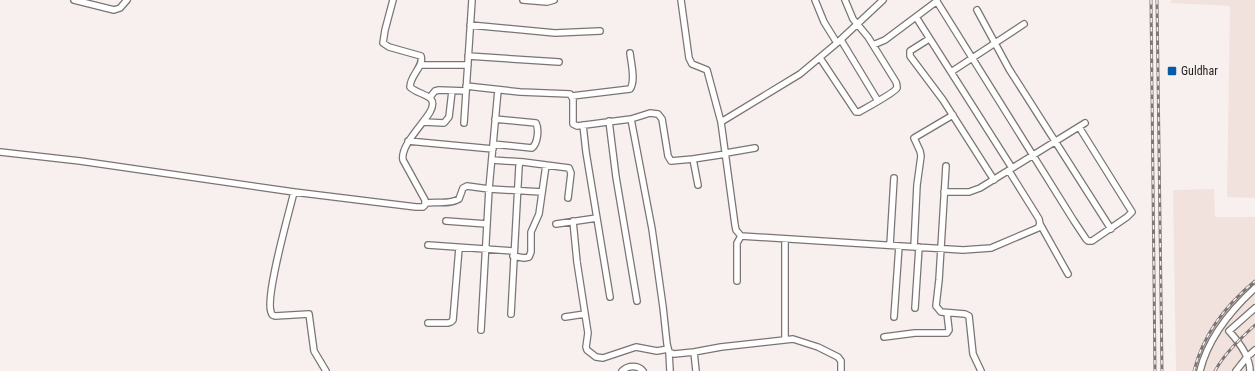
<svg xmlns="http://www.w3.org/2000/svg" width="1255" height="371" viewBox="0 0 1255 371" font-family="'Roboto Condensed',sans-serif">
	<rect width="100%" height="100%" fill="#f8f0ee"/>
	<path fill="#f2e2de" d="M1171 0H1255V198L1227 197 1230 6 1171 3Z
		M1214 189 1215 217H1255V371H1176L1173 190Z"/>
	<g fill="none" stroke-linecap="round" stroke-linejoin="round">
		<g stroke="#7a7472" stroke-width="8">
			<path id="minor" d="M74 0 114 10 120 8 127 0
				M523 0 547 2 554 0
				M681 0 689 58 692 64 707 70 721 122 735 225 736 230 741 236 963 250 991 248 1038 228 1040 224 1039 219 1009 171
				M815 0 824 22 837 43
				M936 0 1074 221 1086 239 1088 241H1092L1127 217 1132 212 1079 127
				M977 10 1009 69 1111 229
				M916 17 1012 168
				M470 25 555 33 600 31
				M929 39 910 51V56L943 100 994 180
				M841 40 878 101
				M873 45 885 40 937 1
				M468 56 559 62
				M820 58 856 112H859C866 108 894 93 897 88 897 86 897 84 896 82L868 37 853 19 845 0
				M421 65H468
				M951 72 1024 24
				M466 86 520 92 570 94 573 99V124L577 126 631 119 650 113 658 114 662 119 668 156 671 161 693 159 726 154
				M572 96 630 89C636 81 631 63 630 53
				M430 97 435 91 439 90 466 91
				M631 119 652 229 663 307 667 344 669 352 674 354 694 352 721 347 793 339 818 347 838 357 841 361V371
				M609 121 616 177 637 301
				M424 122 444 123 449 117 452 91
				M721 122 800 74 837 43 883 0
				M464 123 472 0
				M583 125 586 152 610 297
				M408 141 493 149
				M493 144 532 148C538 143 539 129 536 123L495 119
				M0 152 80 161 294 192 416 207H423L425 205V200L403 160C400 146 423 124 430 112 440 94 419 96 410 87 410 75 424 67 421 56L389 47 383 43 385 30 393 0
				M726 153 755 148
				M693 159 698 185
				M492 160 523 162 569 168 571 173 568 198
				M946 166 939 280 936 306 941 312 965 314 969 316 973 354 981 371
				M294 192C289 213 265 296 271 312 272 315 272 315 275 316L309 314 314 351 326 371
				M944 192H969L980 188 1085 123
				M426 203C436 201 449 205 459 199L463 188 467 186 489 189 542 192
				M446 221 487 224
				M573 221 577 262 588 333 586 347 587 350 596 357 603 358 636 347 657 351 668 349
				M556 224 597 218
				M1040 224 1068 274
				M428 245 513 251
				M890 245 894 178
				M914 247 917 185 921 156 920 151 914 138 953 115
				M513 256 524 258 529 257 531 252V232L539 214 546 165
				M737 281V243L741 236
				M915 308 919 247
				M511 314 519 166 520 163
				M565 317 585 314
				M894 317 899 246
				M428 323H448L451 322 453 320 459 248
				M481 330 489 189 498 90
				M884 337 915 333H947L949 330 947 313
				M785 339V239
				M669 352 670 371
				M694 352 696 371
				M622 371C628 365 638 365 643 371
				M1200 371C1208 338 1231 310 1255 288
				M1236 371 1247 357 1255 350
				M1250 371C1250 356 1239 342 1229 331L1255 308"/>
		</g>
		<use href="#minor" stroke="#fff" stroke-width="5.5"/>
		<g stroke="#7c7776" stroke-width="3">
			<path id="rail" d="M1151 0 1155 371
				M1157 0 1162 371
				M1194 371C1203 334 1226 305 1255 281
				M1215 371C1224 354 1241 338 1255 325"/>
		</g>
		<use href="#rail" stroke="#f8f0ee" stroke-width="1.5" stroke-dasharray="4.5" stroke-linecap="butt"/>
	</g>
	<rect fill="#075caa" stroke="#f8f0ee" stroke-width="1.5" x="1167" y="66" width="10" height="10" rx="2"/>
	<g text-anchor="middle" stroke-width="4" stroke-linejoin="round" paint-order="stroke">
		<g font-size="12" fill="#221f1f" stroke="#f8f0ee" text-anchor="start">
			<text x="1181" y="75">Guldhar</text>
		</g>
	</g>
</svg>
